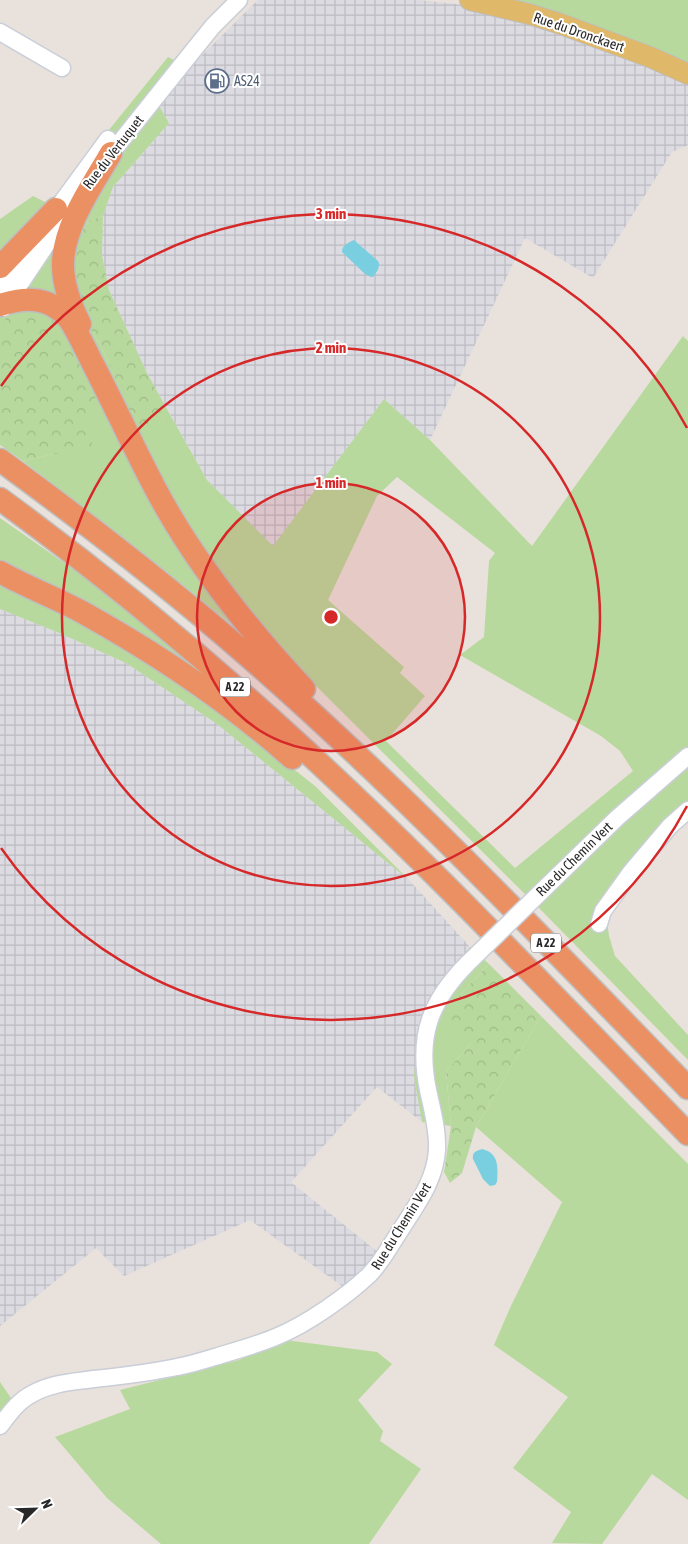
<svg xmlns="http://www.w3.org/2000/svg" width="688" height="1544" viewBox="0 0 688 1544" font-family="'Asap Condensed',sans-serif">
	<defs>
		<pattern id="industrial-grid" width="8" height="8" patternUnits="userSpaceOnUse" patternTransform="scale(1.25)"><rect width="8" height="8" fill="#dcdbe2"/><path d="M0 4h8M4 0v8" fill="none" stroke="#bdbcc2"/></pattern>
		<pattern id="forest-crowns" width="20" height="18" patternUnits="userSpaceOnUse" patternTransform="scale(1.25)"><rect width="20" height="18" fill="#b8d99d"/><path d="M2 6a3 3 0 1 1 6 0M12 15a3 3 0 1 1 6 0" fill="none" stroke="#9eba87"/></pattern>
	</defs>
	<rect width="100%" height="100%" fill="#e9e1db"/>
	<path fill="url(#industrial-grid)" d="M258 0H419L465 5 537 22 633 57 688 84V145L672 152 593 278 525 238 430 440 384 399 273 547 207 480 147 373 109 290 102 255 103 216 113 187 169 123 158 104 189 68Z
		M0 609 57 632 126 663 217 724 409 880 470 947 446 976 414 1077 422 1122 377 1087 291 1182 379 1253 346 1289 250 1220 124 1276 96 1248 0 1326Z"/>
	<path fill="#b8d99d" fill-rule="evenodd" d="M466 0H688V84L633 57Z
		M168 57 189 68 158 104 169 123 113 187 103 216 88 221 79 237 83 317 102 348 138 430 172 418 207 480 273 546 384 399 430 440 532 546 683 336 688 341V803L612 904 607 921 609 936 615 956 688 1035V1060L540 909 300 670 236 628 172 576 23 461 54 454 0 327V219L33 196 49 204ZM397 477 495 553 489 561 484 637 460 655 601 736 620 751 633 771 515 868 386 741 425 696 400 673 404 667 328 600 377 496Z
		M0 518 103 590 228 693 223 713 315 786 409 880 217 724 126 663 57 632 0 609Z
		M470 947 489 964 460 995 471 1044 446 1071 451 1126 422 1122 414 1077 418 1036 446 976Z
		M541 1016 688 1164V1500L652 1474 602 1544 552 1543 571 1512 513 1468 568 1397 494 1345 510 1308 562 1202 476 1127Z
		M285 1340 377 1352 392 1364 358 1400 383 1431 380 1441 421 1469 369 1544H161L107 1498 55 1437 130 1409 120 1390 239 1360Z
		M0 1382 13 1401 0 1418Z"/>
	<path fill="url(#forest-crowns)" d="M103 216 102 255 109 290 147 373 172 418 138 431 102 348 83 317 72 275 74 253 79 237 88 221Z
		M36 307 65 321 98 394 87 410 93 449 54 454 23 461 0 445V327C11 309 16 309 36 307Z
		M489 964 541 1016 476 1127 462 1173 450 1183 444 1172 451 1126 446 1071 471 1044 453 1032 452 1014 460 995Z"/>
	<path fill="#79cfe0" d="M354 240 378 261C381 266 377 272 373 277H371L365 274 342 252C342 245 348 243 354 240Z
		M482 1149C499 1153 498 1167 497 1182L495 1185 490 1186 483 1179 473 1159C472 1152 476 1151 482 1149Z"/>
	<g fill="none" stroke-linecap="round" stroke-linejoin="round">
		<g stroke="#c9ced8" stroke-width="19">
			<path id="minor" d="M0 32 62 68
				M105 161 192 52 213 26 239 0
				M53 214 108 139
				M0 292 32 245
				M4 308 73 205
				M546 887 617 818 688 756
				M599 924 603 911 631 872 670 826 688 810
				M0 1426C9 1414 18 1401 32 1394 51 1383 73 1382 94 1379 122 1376 149 1373 177 1367 194 1364 211 1358 228 1353 245 1348 262 1343 278 1336 307 1324 347 1296 369 1275 382 1262 390 1246 400 1231 416 1205 435 1182 437 1150 438 1130 432 1109 428 1090 417 1036 430 1001 468 963"/>
		</g>
		<g stroke="#bebebe" stroke-width="22">
			<path id="major" d="M470 0 529 14 558 23 650 57 688 74"/>
		</g>
		<g stroke="#bebebe" stroke-width="25">
			<path id="highway" d="M0 267 56 209
				M0 305C27 296 50 297 69 319 79 334 86 351 94 366 115 407 134 448 155 488 194 562 247 628 304 689
				M80 324C71 306 63 286 63 265 63 226 92 186 111 153
				M0 460C85 522 168 586 247 655 402 790 544 940 688 1088
				M0 499C103 574 201 655 295 741 432 866 559 1002 688 1134
				M0 572C27 587 56 598 82 612 156 653 229 702 292 758"/>
		</g>
		<use href="#minor" stroke="#fff" stroke-width="16"/>
		<use href="#major" stroke="#e0b869" stroke-width="20"/>
		<use href="#highway" stroke="#eb9063" stroke-width="22"/>
		<g stroke="#c9ced8" stroke-width="19" stroke-linecap="butt">
			<path id="minor-bridge" d="M468 963 546 887"/>
		</g>
		<use href="#minor-bridge" stroke="#fff" stroke-width="16"/>
	</g>
	<circle cx="331" cy="617" r="134" fill="#d62828" fill-opacity=".12"/>
	<g fill="none" stroke="#d62828" stroke-width="2.5">
		<circle cx="331" cy="617" r="134"/>
		<circle cx="331" cy="617" r="269"/>
		<path d="M687 806A403 403 0 0 1 1 848M1 386A403 403 0 0 1 687 428"/>
	</g>
	<defs>
		<g id="fuel-ring" transform="scale(1.25)"><circle r="9.5" fill="#fff" stroke="#5c6f8a" stroke-width="1.5"/><path d="M-5.5-6h7V0h2V4h1.3V-2.5L3-4.5l.8-.8L6-3V5H2.5V1h-1V6h-7ZM-4.2-4.7v3.2H.2V-4.7Z" fill="#5c6f8a"/></g>
	</defs>
	<g fill-rule="evenodd">
		<use href="#fuel-ring" x="217" y="81"/>
	</g>
	<g text-anchor="middle" stroke-width="4" stroke-linejoin="round" paint-order="stroke">
		<g fill="#fff" stroke="#686868" stroke-width="1">
			<rect x="220" y="677.5" width="30" height="19" rx="4"/>
			<rect x="531" y="933.5" width="30" height="19" rx="4"/>
		</g>
		<g font-size="12" font-weight="bold" fill="#282828">
			<text x="235" y="691">A 22</text>
			<text x="546" y="947">A 22</text>
		</g>
		<g font-size="14" fill="#282828" stroke="#fff">
			<text transform="translate(579 32) rotate(19)" y="5">Rue du Dronckaert</text>
			<text transform="translate(113 152) rotate(-52)" y="5">Rue du Vertuquet</text>
			<text transform="translate(574 859) rotate(-44)" y="5">Rue du Chemin Vert</text>
			<text transform="translate(401 1226) rotate(-58)" y="5">Rue du Chemin Vert</text>
		</g>
		<g font-size="14" fill="#4e5e75" stroke="#fff" text-anchor="start">
			<text x="234" y="86">AS24</text>
		</g>
	</g>
	<circle cx="331" cy="617" r="8" fill="#d62828" stroke="#fff" stroke-width="2.5"/>
	<g font-size="15" text-anchor="middle" font-weight="bold" fill="#d62828" stroke="#fff" stroke-width="4" stroke-linejoin="round" paint-order="stroke">
		<text x="331" y="219">3 min</text>
		<text x="331" y="353">2 min</text>
		<text x="331" y="488">1 min</text>
	</g>
	<g transform="translate(35 1509) rotate(67)" stroke="#ffffff" stroke-width="4" paint-order="stroke">
	<path d="M0-4L9 19L0 12L-9 19Z" fill="#282828"/>
	<text y="-8" font-size="14" font-weight="bold" text-anchor="middle" fill="#282828">N</text>
	</g>
</svg>
